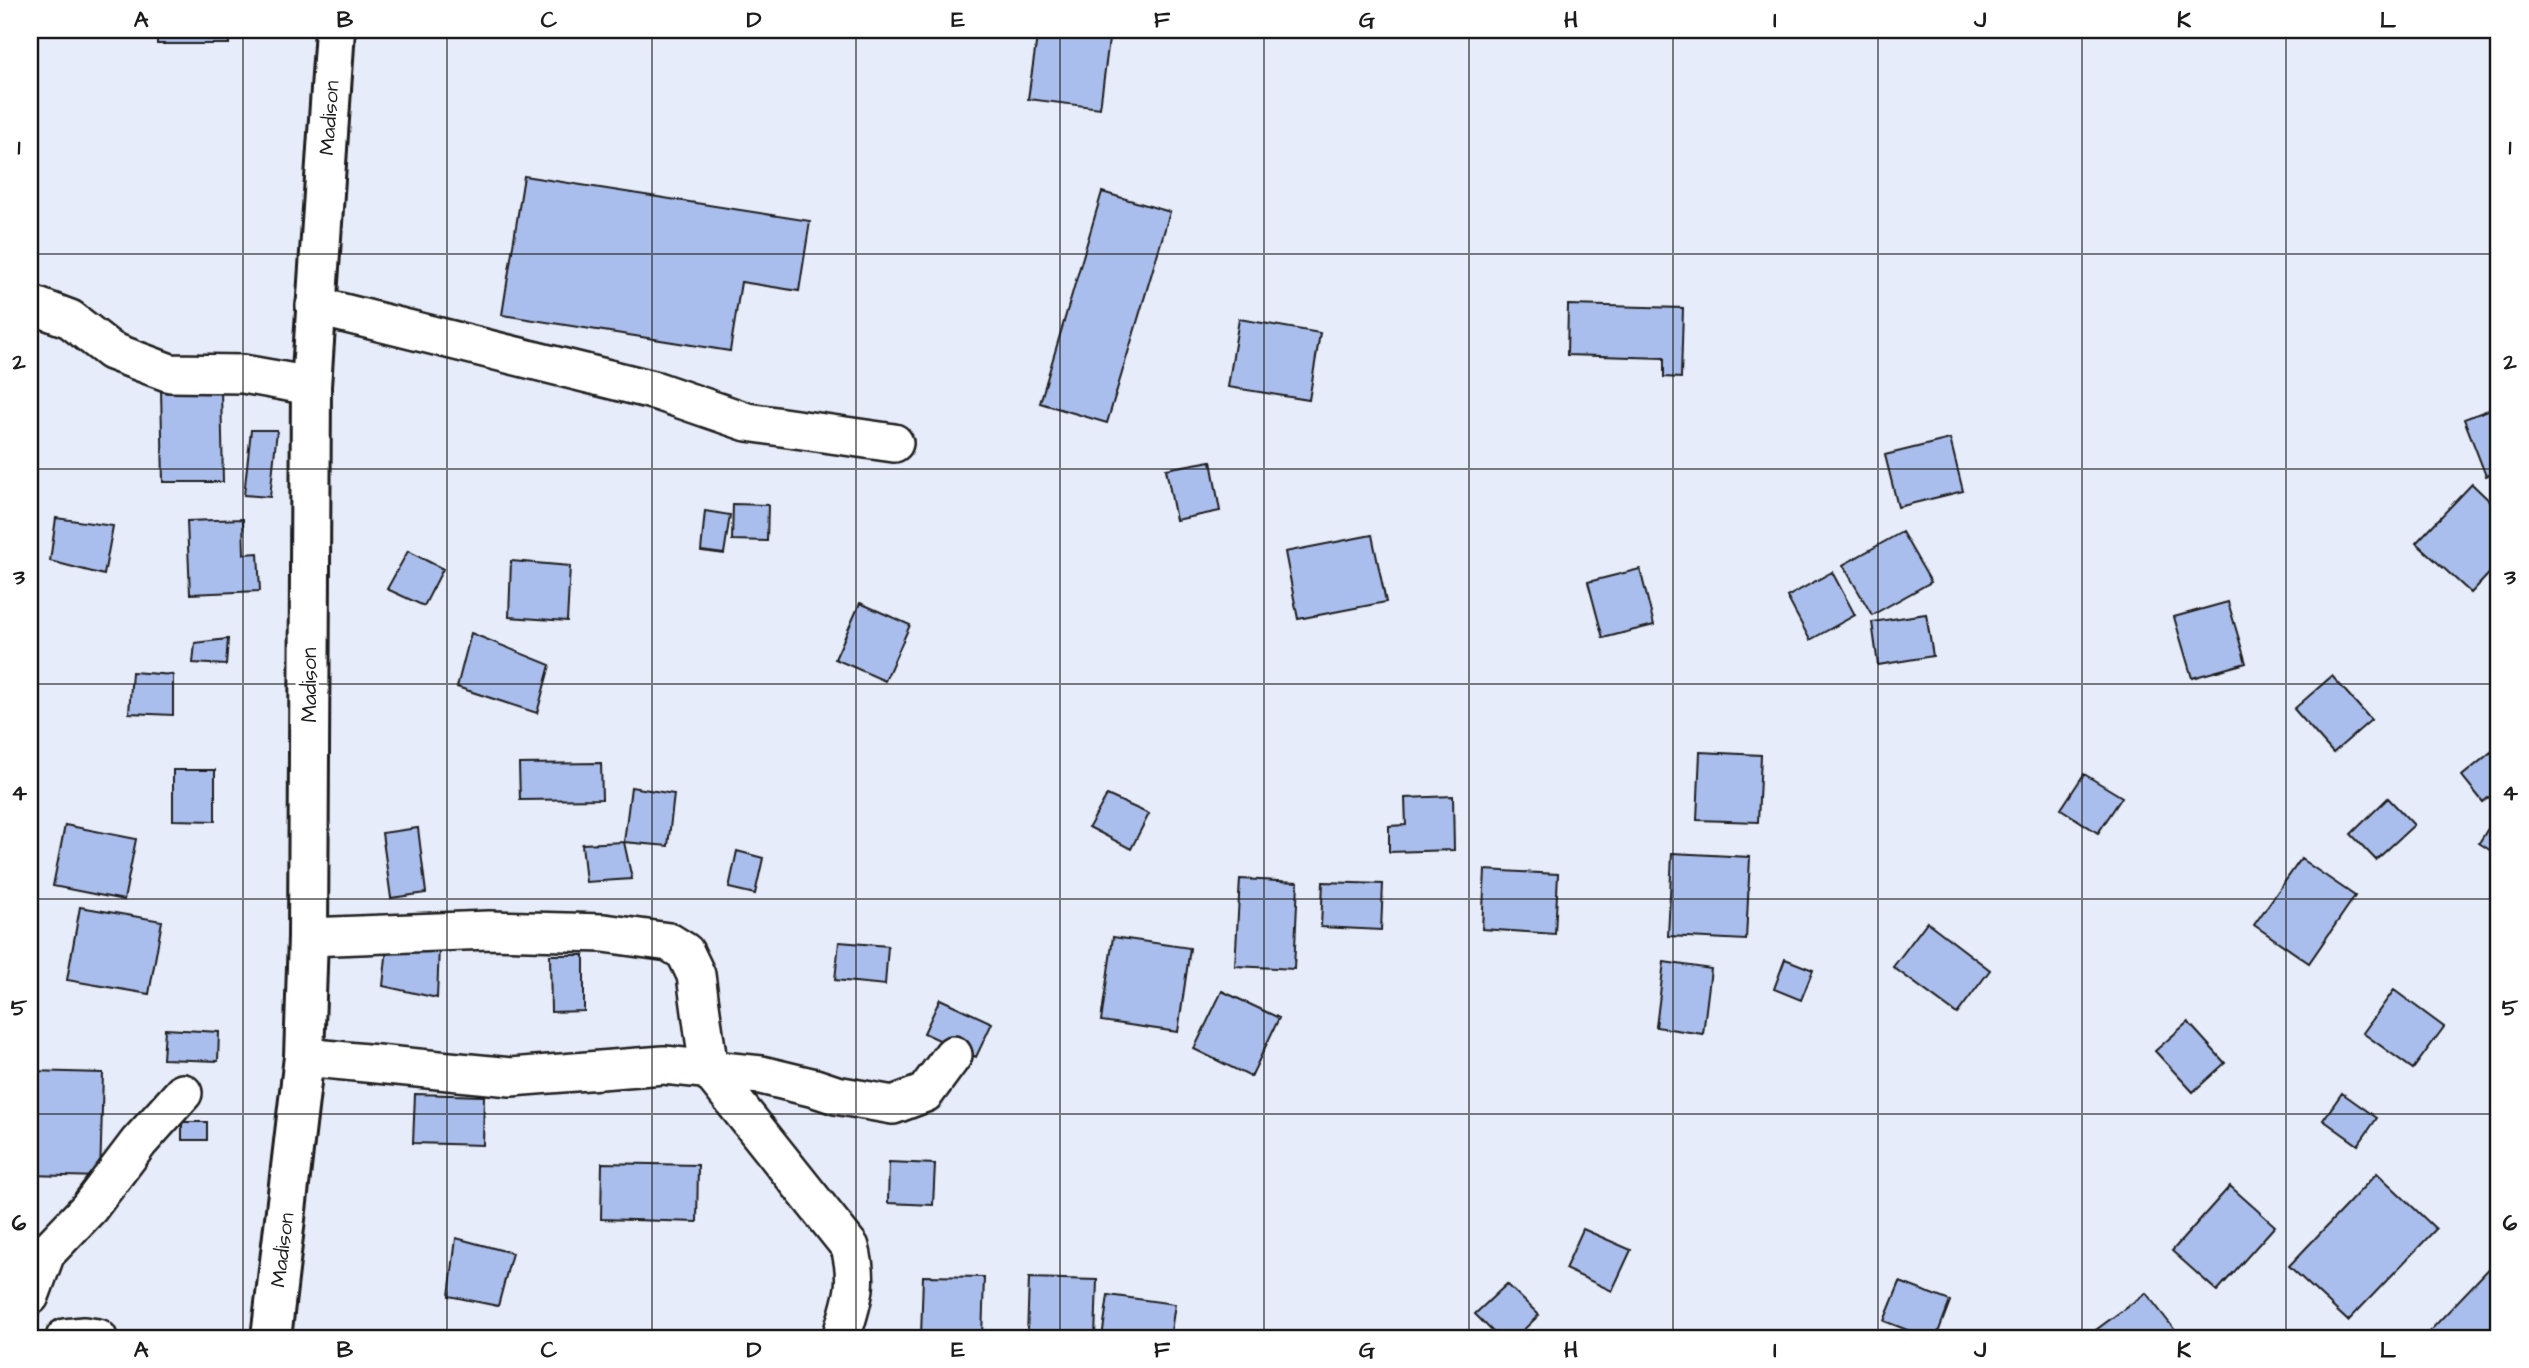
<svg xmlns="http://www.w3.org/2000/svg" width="2529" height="1368" viewBox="0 0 2529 1368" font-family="'Architects Daughter',sans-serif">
	<rect width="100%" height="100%" fill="#e6ecfa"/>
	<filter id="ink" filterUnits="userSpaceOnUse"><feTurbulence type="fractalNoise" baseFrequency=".0143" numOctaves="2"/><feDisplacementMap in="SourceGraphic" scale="14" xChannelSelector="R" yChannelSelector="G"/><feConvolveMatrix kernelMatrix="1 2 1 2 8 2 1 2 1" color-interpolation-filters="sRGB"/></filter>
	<g filter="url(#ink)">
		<path fill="#aabeed" stroke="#1c1c1c" stroke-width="2" d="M157 30H229V44H157Z
			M1038 30 1110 32 1100 108 1028 99Z
			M524 176 810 221 799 291 741 282 730 351 502 315Z
			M1102 192 1170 212 1107 423 1040 403Z
			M1568 305 1683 308 1681 378 1664 377V358L1567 355Z
			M1239 319 1320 333 1309 400 1228 387Z
			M221 388 223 482H163L161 389Z
			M2499 406V471L2486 476 2464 419Z
			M251 430H277L270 497 244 495Z
			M1950 439 1963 491 1898 507 1885 455Z
			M1211 461 1220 511 1176 520 1166 469Z
			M2472 484 2499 510V563L2471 593 2416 543Z
			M733 504 768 505 767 541 732 540Z
			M705 511 730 515 724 554 701 551Z
			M56 518 113 526 104 575 50 561Z
			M243 519 244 554 258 553 260 591 190 594 187 521Z
			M1902 532 1931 582 1872 615 1843 565Z
			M1372 535 1386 602 1298 619 1285 552Z
			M408 551 443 569 424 606 387 589Z
			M511 561 570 566 567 621 509 617Z
			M1640 569 1654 625 1603 638 1588 582Z
			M1832 572 1855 615 1810 640 1787 597Z
			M2228 602 2246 663 2192 678 2174 617Z
			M860 603 910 625 885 681 835 659Z
			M1926 614 1933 656 1878 665 1872 622Z
			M471 633 550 665 537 713 457 687Z
			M228 639 226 665 193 663 195 643Z
			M132 672 173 675V715L129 713Z
			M2332 676 2371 720 2333 753 2294 709Z
			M1700 752 1761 755 1758 822 1697 820Z
			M2491 752 2499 762V789L2483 802 2462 776Z
			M601 763 602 799 520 800 519 764Z
			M173 770H215V821L173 820Z
			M2084 774 2122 797 2098 833 2061 809Z
			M631 787 674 794 668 846 624 842Z
			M1107 795 1149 814 1131 849 1089 827Z
			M1453 796 1454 850 1389 852V826L1406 825 1405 798Z
			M2388 798 2414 825 2376 860 2351 834Z
			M2499 811V856L2479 843Z
			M65 825 136 839 124 900 53 886Z
			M418 828 426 893 391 898 382 833Z
			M624 842 632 879 586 882 582 844Z
			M737 851 763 858 755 894 729 888Z
			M1672 853 1750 857 1746 940 1668 936Z
			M2301 859 2355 896 2309 963 2254 925Z
			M1485 870 1558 874 1555 934 1482 929Z
			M1240 879 1298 882 1294 969 1235 966Z
			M1323 882 1383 884 1381 930 1321 927Z
			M80 907 162 921 149 994 67 980Z
			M1927 922 1990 970 1957 1014 1893 967Z
			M1113 937 1190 948 1178 1032 1101 1021Z
			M388 938 439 946 437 998 383 986Z
			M839 942 888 946 885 985 835 980Z
			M550 955H584V1011L551 1012Z
			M1785 959 1813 970 1801 1000 1774 989Z
			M1664 962 1711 969 1703 1034 1656 1027Z
			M2394 990 2444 1027 2413 1069 2363 1033Z
			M1222 991 1279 1018 1251 1077 1194 1049Z
			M940 999 992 1023 976 1057 924 1033Z
			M2188 1022 2225 1063 2193 1092 2155 1051Z
			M165 1029 219 1032 218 1061 163 1059Z
			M30 1071 103 1073 100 1177 30 1175Z
			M2342 1093 2377 1118 2358 1145 2323 1120Z
			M415 1094 484 1096 483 1145 413 1143Z
			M182 1122H207V1140H182Z
			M889 1162 935 1164 933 1205 888 1203Z
			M602 1163 698 1165 697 1222 601 1219Z
			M2377 1173 2436 1229 2348 1321 2289 1266Z
			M2230 1186 2275 1226 2217 1291 2172 1251Z
			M1583 1229 1631 1250 1612 1291 1565 1269Z
			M456 1238 512 1253 498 1306 449 1296Z
			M2499 1258V1338H2428L2425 1336Z
			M923 1276 984 1277 982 1338 921 1336Z
			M1029 1278 1097 1280 1095 1338H1027Z
			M1900 1282 1950 1301 1936 1338H1928L1884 1321Z
			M1507 1284 1539 1315 1515 1338H1499L1475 1314Z
			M2146 1293 2181 1338H2085Z
			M1108 1295 1175 1304 1170 1338H1102Z"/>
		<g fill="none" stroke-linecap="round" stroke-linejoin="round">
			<g stroke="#1c1c1c" stroke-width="42">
				<path id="minor" d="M30 304 70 319 111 351 170 373 243 374 311 386
					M315 306 657 391 747 422 894 443
					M308 937 489 930 604 933 669 942 685 952 696 975 709 1070 850 1247C860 1285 852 1301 841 1338
					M304 1057 511 1077 664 1065 761 1075 815 1088 836 1095 893 1105 925 1093 953 1055
					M30 1296 46 1253 89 1208 139 1142 183 1093
					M65 1338 84 1336 98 1338"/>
			</g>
			<g stroke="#1c1c1c" stroke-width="44">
				<path id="tertiary" d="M271 1338 304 1057 308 937 311 386 335 30"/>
			</g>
			<use href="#minor" stroke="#fff" stroke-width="37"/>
			<use href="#tertiary" stroke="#fff" stroke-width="38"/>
		</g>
	</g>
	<path fill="none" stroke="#1c1c1c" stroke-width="2" stroke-opacity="0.55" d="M243 30V1338M447 30V1338M652 30V1338M856 30V1338M1060 30V1338M1264 30V1338M1469 30V1338M1673 30V1338M1878 30V1338M2082 30V1338M2286 30V1338M30 254H2499M30 469H2499M30 684H2499M30 899H2499M30 1114H2499"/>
	<g text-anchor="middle" stroke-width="6" stroke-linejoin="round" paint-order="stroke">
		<g font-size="21" fill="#1c1c1c" stroke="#fff">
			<text transform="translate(329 118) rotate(-86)" y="7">Madison</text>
			<text transform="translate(309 685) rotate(-90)" y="7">Madison</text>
			<text transform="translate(282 1250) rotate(-83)" y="7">Madison</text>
		</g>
	</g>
	<rect width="2529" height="1368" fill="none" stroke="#fff" stroke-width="77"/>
	<rect x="38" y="38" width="2452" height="1292" fill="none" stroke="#1c1c1c" stroke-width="2.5"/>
	<g font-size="23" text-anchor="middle" font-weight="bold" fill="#1c1c1c">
		<text x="141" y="27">A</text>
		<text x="345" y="27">B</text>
		<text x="549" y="27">C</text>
		<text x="754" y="27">D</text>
		<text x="958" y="27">E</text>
		<text x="1162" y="27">F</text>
		<text x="1367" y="27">G</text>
		<text x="1571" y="27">H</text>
		<text x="1775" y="27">I</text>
		<text x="1980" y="27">J</text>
		<text x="2184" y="27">K</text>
		<text x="2388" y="27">L</text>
		<text x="19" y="154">1</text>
		<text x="2510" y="154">1</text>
		<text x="19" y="369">2</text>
		<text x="2510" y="369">2</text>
		<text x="19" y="584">3</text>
		<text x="2510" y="584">3</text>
		<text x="19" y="800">4</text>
		<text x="2510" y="800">4</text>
		<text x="19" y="1015">5</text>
		<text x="2510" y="1015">5</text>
		<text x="19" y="1230">6</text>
		<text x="2510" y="1230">6</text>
		<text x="141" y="1357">A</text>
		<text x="345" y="1357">B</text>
		<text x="549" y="1357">C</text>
		<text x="754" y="1357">D</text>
		<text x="958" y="1357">E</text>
		<text x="1162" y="1357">F</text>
		<text x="1367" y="1357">G</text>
		<text x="1571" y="1357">H</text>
		<text x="1775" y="1357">I</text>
		<text x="1980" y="1357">J</text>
		<text x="2184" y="1357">K</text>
		<text x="2388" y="1357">L</text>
	</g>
</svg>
